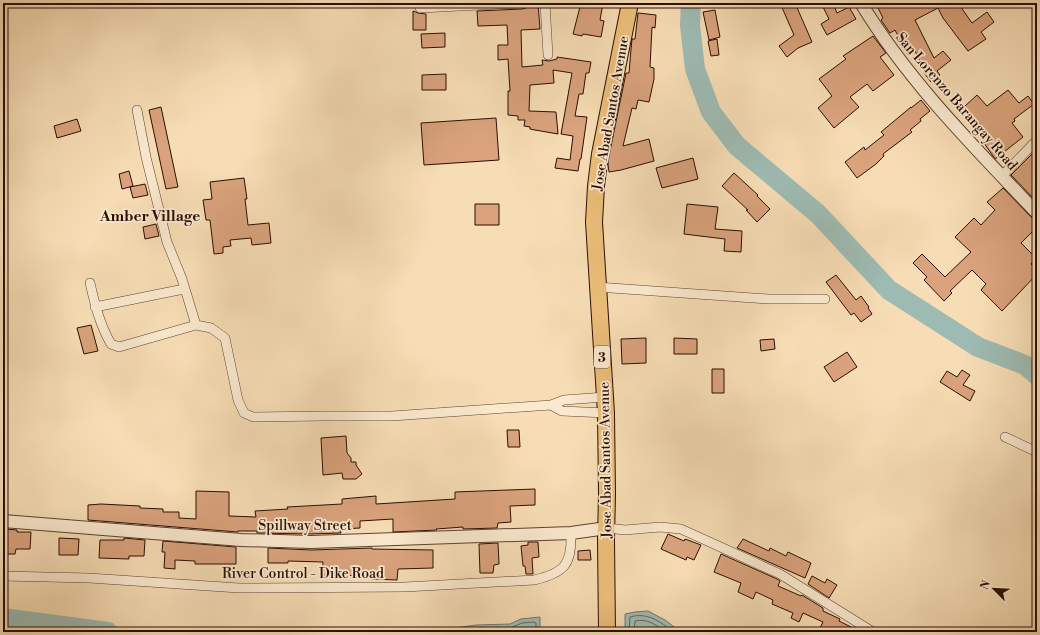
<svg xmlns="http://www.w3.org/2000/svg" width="1040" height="635" viewBox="0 0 1040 635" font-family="'Libre Bodoni',serif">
	<rect width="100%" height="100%" fill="#f7ddb5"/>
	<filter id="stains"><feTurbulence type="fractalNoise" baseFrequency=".005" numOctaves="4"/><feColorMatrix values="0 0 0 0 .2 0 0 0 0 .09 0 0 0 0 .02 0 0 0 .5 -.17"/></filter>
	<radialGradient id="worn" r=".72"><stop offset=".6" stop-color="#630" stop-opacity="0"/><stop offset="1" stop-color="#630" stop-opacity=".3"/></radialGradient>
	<path fill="#9ebbb3" stroke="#70766d" d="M648 611 665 620 678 630 684 632H625V614L635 612Z
		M540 617V632H447L455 628 476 625 510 624 521 619Z
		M3 626C17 628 32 626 45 632H3Z"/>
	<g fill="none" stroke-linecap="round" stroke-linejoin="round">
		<path stroke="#64645c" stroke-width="1" d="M458 632 477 629 510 628 522 623 534 622 536 623V632
			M629 632 630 617C647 612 660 621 673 632
			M634 632 635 621C647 618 656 625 666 632"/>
		<path stroke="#9ebbb3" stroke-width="20" d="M691 3 690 25 695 69 711 112 737 146 818 214 889 290 978 347 1025 365 1037 375
			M3 618 108 632"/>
	</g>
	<path fill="#daa37d" stroke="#2a0e04" d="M538 3 540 29 521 30 522 67 543 65 542 60 549 61 557 59V57L591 62 589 73H586L583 94H579L575 116 587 117 581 159H580L578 171 555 168 557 158 570 160 573 136 561 134 572 73 553 70 554 83 530 85 529 111 556 112 558 134 535 130 530 129V127L524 126 525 120H518V116L508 115V91H510L508 59 498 60V45H508L507 25 478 26 477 11 522 9 526 8 528 4Z
		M581 3H603L600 20 604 21 601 37 583 34 582 36 573 34Z
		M780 3H795L812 42 798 48 787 57 779 46 794 35Z
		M821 3H833L837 13 849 7 856 19 827 35 821 24 829 19Z
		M887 3H958L972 23 987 12 994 22 981 32 986 39 968 51 943 18 938 8 915 20 934 58 943 51 951 60 937 71 940 75 931 82 924 73 925 71 915 51 908 55 895 30 890 33 881 20 883 18 878 8Z
		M715 10 720 37 709 40 703 12Z
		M413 11 418 13 426 14V30H413Z
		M638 13 656 15 655 28 652 27 650 67 654 68V79L649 102 638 100 636 109 632 108 623 146 649 139 654 161 621 170 609 172 608 164 609 156 626 73H629L631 49 632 39H635Z
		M445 33V47L422 48 421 34Z
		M873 36 886 53 880 57 894 75 873 91 867 84 850 97 859 107 834 128 818 108 832 96 819 79 846 59 843 56Z
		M717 39 719 55 711 56 708 41Z
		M446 74V90H422V75Z
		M1008 90 1019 103 1028 96 1034 104 1014 119 1015 121 1012 123 1023 137 995 159 982 140 987 136 981 129 983 128 964 107 977 95 987 106Z
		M921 100 930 111 920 119 921 121 910 130 912 132 883 154 884 156 876 164 857 178 845 162 864 147 865 150 884 135 881 132 911 107V108Z
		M161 107 178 187 166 189 149 110Z
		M496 118 499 160 424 165 421 123Z
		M77 119 81 131 57 138 54 126Z
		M1037 149V202L1011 175Z
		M693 158 698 179 662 188 656 168Z
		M129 171 133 186 122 189 119 174Z
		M734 173 758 195 757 196 770 209 757 222 746 210H748L722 186Z
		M244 178 247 199H245L248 225 269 223 271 243 252 245 251 238 230 240 231 246 223 247V253L214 254 210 220H206L203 200 212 199 210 182Z
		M145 184 148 195 133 198 130 187Z
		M1003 188 1032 218 1037 220V227L1021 243 1036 258 1031 264 1037 270V274L1002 311 981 290 986 284 972 270 950 291 952 293 944 301 924 280 927 277 913 263 922 254 945 277 971 252 955 237 974 218 981 225 995 210 987 202Z
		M475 204H499V225H475Z
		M687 204 718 207 715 229 742 231 741 252 724 251 725 239 684 234Z
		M156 224 159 236 145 239 143 227Z
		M836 275 856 300 861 296 869 307 868 308 872 314 861 322 854 313 851 315 826 282Z
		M91 325 98 351 84 354 77 328Z
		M646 338V363L622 364 621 339Z
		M674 338 697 339V354H674Z
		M774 339 775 349 761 351 760 340Z
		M847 352 857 367 834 382 824 367Z
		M712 369H724V393H712Z
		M962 370 970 375 963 385 975 391 970 401 940 382 947 371 957 377Z
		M507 430H519L520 447H508Z
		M346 436 347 453 351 458V462H356V465L362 474 356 479H343L342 473 323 475 321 438Z
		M535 489V505L510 506 511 522 498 523 497 528 463 529V527L436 529 437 530 393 532V519L360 521V528L340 529 341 533 311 534 257 533V531H238V532L88 520V505L101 504 140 506V508L163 509V512H179V518L196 519V491L229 492V516L256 517 255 511 288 509 287 507 342 504V499L376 496V504L455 499V492Z
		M5 529 17 530V532H31L30 549H16L15 554H6Z
		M668 534 684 541 685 539 701 545 694 560 687 557 686 560 661 549Z
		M59 538 79 539 78 555H59Z
		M124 538 145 540 144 556H129V559L99 558 100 540H124Z
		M743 539 769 551 770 548 786 556 788 552 811 563 805 578 737 548Z
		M163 541 236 547V564H195V561L175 560V569L164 568 165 552H162Z
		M528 542H538L539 557 532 558 533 574H526L525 566H523L521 546 528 545Z
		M498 543 499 564 494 565 493 573H480L479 544Z
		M268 548 311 550 372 548V549L433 550V568L398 569 397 580 371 579V576L322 575 323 562 288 561V563H268Z
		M590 550 591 560H578V551Z
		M721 554 777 579 780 581 778 586 801 596 802 595 823 608V611L840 619 839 621 861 632H828L820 628 823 622 803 613 799 622 791 618 793 613 772 604 773 600 756 592 753 599 738 592 741 583 714 572Z
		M812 576 825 583 827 579 837 585 829 598 808 584Z"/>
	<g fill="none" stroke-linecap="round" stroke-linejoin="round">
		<g stroke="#5d4230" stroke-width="10">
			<path id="minor" d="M545 3 548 55
				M420 8 522 3
				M137 110 146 157 167 242 182 279 196 325
				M1001 175 1007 171 1034 143
				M90 283C95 305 100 325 111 344L119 347 196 325 211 328 225 338 238 400 244 413 253 417 323 416H392L551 405 564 400 605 397
				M597 287 768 299H825
				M95 307 184 289
				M551 405 562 411 606 413
				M1005 437 1037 452
				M607 528 625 530 660 527 681 529 780 574 873 632
				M3 576 89 578 239 588 405 587 534 580C565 573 572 564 571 533"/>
		</g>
		<g stroke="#5d4230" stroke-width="14">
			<path id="tertiary" d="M861 3C908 81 975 148 1037 213
				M3 521 241 540 311 542 571 533 607 528"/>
		</g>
		<g stroke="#2a0e04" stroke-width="18">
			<path id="trunk" d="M607 632 606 540 607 494 606 413 594 222 596 186 600 154 630 3"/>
		</g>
		<use href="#minor" stroke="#fae9cf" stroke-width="9"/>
		<use href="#tertiary" stroke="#fae9cf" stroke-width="12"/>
		<use href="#trunk" stroke="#ecbe7a" stroke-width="16"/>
	</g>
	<g text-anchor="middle" stroke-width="3.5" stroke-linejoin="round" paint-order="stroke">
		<rect fill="#fae9cf" stroke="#685041" stroke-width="1" x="594" y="346" width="16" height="22" rx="3"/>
		<g font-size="13" font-weight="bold" fill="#2a0e04">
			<text x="602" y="362">3</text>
		</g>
		<g font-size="14" fill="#2a0e04" stroke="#fae9cf">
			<text transform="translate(957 101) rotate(49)" y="5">San Lorenzo Barangay Road</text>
			<text transform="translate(610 113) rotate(-80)" y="5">Jose Abad Santos Avenue</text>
			<text transform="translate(605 460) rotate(-91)" y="5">Jose Abad Santos Avenue</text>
			<text x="305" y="530">Spillway Street</text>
			<text x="303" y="578">River Control - Dike Road</text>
		</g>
		<g font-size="15" font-weight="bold" fill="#2a0e04" stroke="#fae9cf">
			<text x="150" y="221">Amber Village</text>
		</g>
	</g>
	<rect width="1040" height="635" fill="none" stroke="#f7ddb5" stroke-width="16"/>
	<rect x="4" y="4" width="1032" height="627" fill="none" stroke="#2a0e04" stroke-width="2"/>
	<rect x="8" y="8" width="1024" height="619" fill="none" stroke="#2a0e04"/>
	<g transform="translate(994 589) rotate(294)" stroke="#fae9cf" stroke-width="3" paint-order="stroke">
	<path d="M0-3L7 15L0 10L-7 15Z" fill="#2a0e04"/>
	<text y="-6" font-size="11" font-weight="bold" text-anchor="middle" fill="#2a0e04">N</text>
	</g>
	<rect width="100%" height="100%" filter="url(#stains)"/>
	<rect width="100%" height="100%" fill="url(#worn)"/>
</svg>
